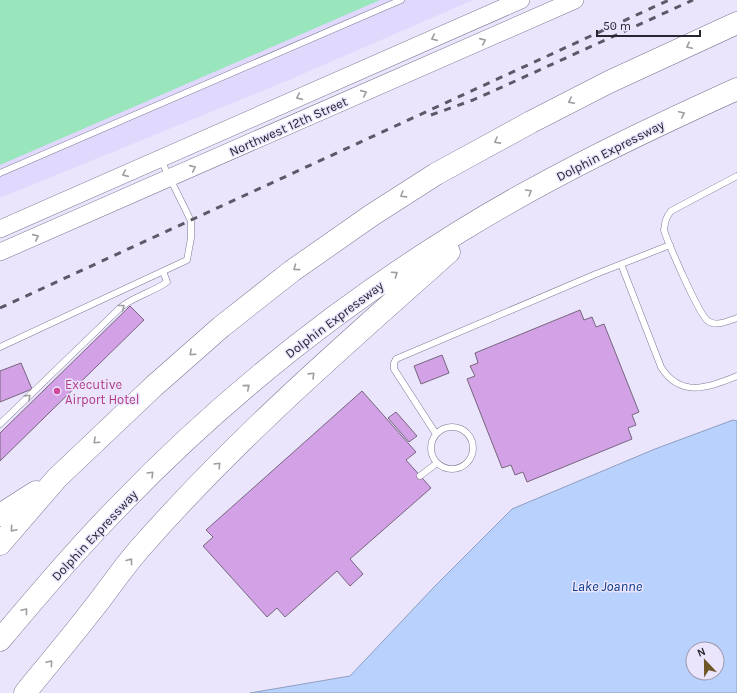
<svg xmlns="http://www.w3.org/2000/svg" width="737" height="693" viewBox="0 0 737 693" font-family="Karla,sans-serif">
	<rect width="100%" height="100%" fill="#eae5fd"/>
	<path fill="#e1d8fd" d="M0 0H473L289 80 0 198Z"/>
	<path fill="#9ae6bc" d="M0 0H380L0 165Z"/>
	<path fill="#b9d2fd" stroke="#8e9ec0" fill-rule="evenodd" d="M733 420 737 421V693H250L350 676 436 585 512 509 655 449ZM693 649H717V673H693Z"/>
	<path fill="#d3a1e5" stroke="#76667d" d="M130 306 144 320 0 461V433Z
		M580 310 584 320 592 317 596 327 604 324 639 412 632 415 636 425 628 428 632 439 527 482 523 472 515 475 511 465 502 468 467 379 475 376 470 366 478 363 475 353Z
		M442 355 449 373 421 384 414 366Z
		M21 363 32 389 0 402V371Z
		M362 391 416 452 406 460 431 488 350 559 363 574 350 586 337 571 285 617 277 608 267 617 203 546 213 537 206 530Z
		M396 412 417 436 409 442 388 418Z"/>
	<g fill="none" stroke-linecap="round" stroke-linejoin="round">
		<g stroke="#7e7792" stroke-width="7">
			<path id="lane" d="M0 173 401 0
				M737 176 671 211C666 217 665 222 664 230 668 243 699 315 708 321 716 327 728 321 737 318
				M621 264 661 367C680 398 709 388 737 376
				M0 347 187 260 191 238V221L161 160
				M0 424 121 307C135 296 153 292 167 282L163 271
				M431 448a21 21 0 1 1 42 0a21 21 0 1 1-42 0Z
				M436 434 394 369V363L396 359 596 274 670 245
				M420 476 437 463"/>
		</g>
		<g stroke="#7e7792" stroke-width="18">
			<path id="secondary" d="M0 229 521 0
				M0 252 575 0"/>
		</g>
		<g stroke="#7e7792" stroke-width="23">
			<path id="highway" d="M0 515 36 492
				M0 544 57 478 154 386 221 327 292 271 372 215 436 174 531 122 609 82 737 23
				M0 640C38 595 76 550 118 507 219 402 335 309 459 232 548 177 642 132 737 89
				M25 693C46 667 68 641 89 614 107 592 123 567 142 546 236 439 343 346 449 252"/>
		</g>
		<use href="#lane" stroke="#fff" stroke-width="6"/>
		<use href="#secondary" stroke="#fff" stroke-width="17"/>
		<use href="#highway" stroke="#fff" stroke-width="22"/>
		<path stroke="#5c5867" stroke-width="3" stroke-dasharray="7 7" stroke-linecap="butt" d="M431 115 473 100 500 88 693 0
			M0 308 669 0"/>
	</g>
	<defs><path id="oneway-chevron" d="M-2-3.5L2.5 0L-2 3.5" fill="none" stroke-width="1.6" stroke-linecap="round" stroke-linejoin="round"/></defs>
	<g stroke="#9e9da2">
		<use href="#oneway-chevron" transform="translate(434 38) rotate(156)"/>
		<use href="#oneway-chevron" transform="translate(483 41) rotate(-24)"/>
		<use href="#oneway-chevron" transform="translate(689 46) rotate(155)"/>
		<use href="#oneway-chevron" transform="translate(364 93) rotate(-24)"/>
		<use href="#oneway-chevron" transform="translate(299 97) rotate(156)"/>
		<use href="#oneway-chevron" transform="translate(571 101) rotate(154)"/>
		<use href="#oneway-chevron" transform="translate(682 114) rotate(-25)"/>
		<use href="#oneway-chevron" transform="translate(497 141) rotate(151)"/>
		<use href="#oneway-chevron" transform="translate(193 168) rotate(-24)"/>
		<use href="#oneway-chevron" transform="translate(125 174) rotate(156)"/>
		<use href="#oneway-chevron" transform="translate(529 192) rotate(-30)"/>
		<use href="#oneway-chevron" transform="translate(403 195) rotate(148)"/>
		<use href="#oneway-chevron" transform="translate(36 237) rotate(-24)"/>
		<use href="#oneway-chevron" transform="translate(296 268) rotate(144)"/>
		<use href="#oneway-chevron" transform="translate(395 274) rotate(-34)"/>
		<use href="#oneway-chevron" transform="translate(122 307) rotate(-39)"/>
		<use href="#oneway-chevron" transform="translate(192 353) rotate(138)"/>
		<use href="#oneway-chevron" transform="translate(312 375) rotate(-44)"/>
		<use href="#oneway-chevron" transform="translate(247 387) rotate(-40)"/>
		<use href="#oneway-chevron" transform="translate(28 397) rotate(-44)"/>
		<use href="#oneway-chevron" transform="translate(96 441) rotate(137)"/>
		<use href="#oneway-chevron" transform="translate(218 465) rotate(-46)"/>
		<use href="#oneway-chevron" transform="translate(151 474) rotate(-45)"/>
		<use href="#oneway-chevron" transform="translate(13 529) rotate(131)"/>
		<use href="#oneway-chevron" transform="translate(130 561) rotate(-52)"/>
		<use href="#oneway-chevron" transform="translate(25 611) rotate(-50)"/>
		<use href="#oneway-chevron" transform="translate(50 663) rotate(-50)"/>
	</g>
	<circle fill="#d1479c" stroke="#eae5fd" stroke-width="1.5" cx="57" cy="391" r="4"/>
	<g text-anchor="middle" stroke-width="3" stroke-linejoin="round" paint-order="stroke">
		<g font-size="13" fill="#282530" stroke="#eae5fd">
			<text transform="translate(288 126) rotate(-24)" y="5">Northwest 12th Street</text>
			<text transform="translate(610 150) rotate(-27)" y="5">Dolphin Expressway</text>
			<text transform="translate(334 319) rotate(-37)" y="5">Dolphin Expressway</text>
			<text transform="translate(94 535) rotate(-47)" y="5">Dolphin Expressway</text>
		</g>
		<g font-size="13" fill="#b23c85" stroke="#eae5fd" text-anchor="start">
			<text x="65" y="389">Executive<tspan x="65" dy="15">Airport Hotel</tspan></text>
		</g>
		<g font-size="14" font-style="italic" fill="#083784" stroke="#eae5fd">
			<text x="607" y="591">Lake Joanne</text>
		</g>
	</g>
	<g transform="translate(705 661) rotate(338)"><circle r="19" fill="#eae5fd" stroke="#9c98ab"/>
	<path d="M0-3L7 15L0 10L-7 15Z" fill="#6f5627"/>
	<text y="-6" font-size="11" font-weight="bold" text-anchor="middle" fill="#282530">N</text>
	</g>
	<path d="M597 30v6h103v-6" fill="none" stroke="#282530" stroke-width="2"/>
	<text x="603" y="30" font-size="12" fill="#282530" stroke="#eae5fd" stroke-width="3" paint-order="stroke">50 m</text>
</svg>
